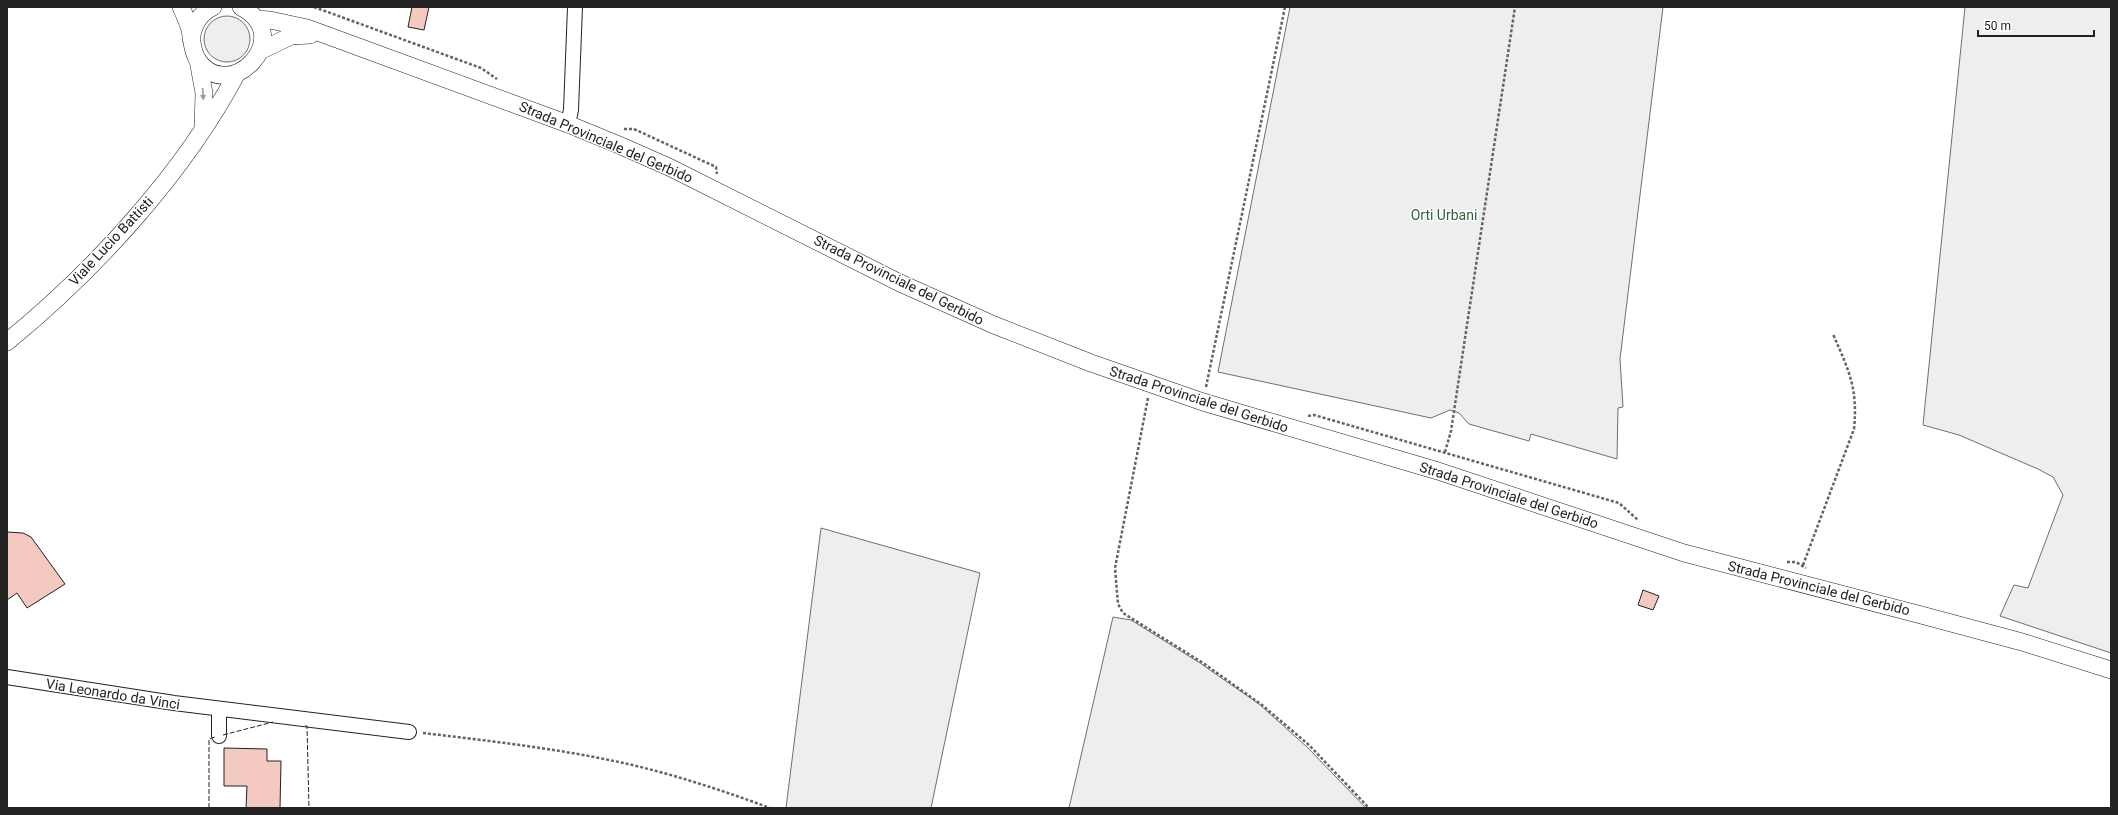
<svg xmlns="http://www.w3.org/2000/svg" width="2118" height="815" viewBox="0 0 2118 815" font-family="Roboto,sans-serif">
	<rect width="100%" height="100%" fill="#fff"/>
	<path fill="#eee" stroke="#6f6f6f" d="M1290 7H1663L1620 359 1623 407 1618 408 1617 459 1531 434 1529 441 1469 424 1459 413 1450 410 1431 418 1218 372Z
		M1965 7H2111V653L2000 616 2014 585 2028 588 2063 495 2053 477 2038 469 1959 435 1923 425Z
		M204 39a23 23 0 1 1 46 0a23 23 0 1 1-46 0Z
		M821 528 980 573 931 808H786Z
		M1113 617 1131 620 1200 663 1259 704 1307 747 1366 808H1069Z"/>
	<path fill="#f3c9c0" stroke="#222" d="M412 7H429L424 30 408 27Z
		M7 532 23 533 31 537 65 584 27 608 17 593 7 600Z
		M1643 590 1659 596 1653 610 1638 605Z
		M224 748 267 749V761H281L280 808H246L247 786H224Z"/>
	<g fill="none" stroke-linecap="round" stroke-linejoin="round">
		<g stroke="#222" stroke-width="16">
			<path id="minor" d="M568 124 571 110 575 7
				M7 677 174 703 409 732
				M219 736V709"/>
		</g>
		<g stroke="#222" stroke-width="18">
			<path id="tertiary" d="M181 7C184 14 188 22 190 30 192 40 192 50 197 59 228 107 298 37 241 7
				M256 19 270 20 307 28 568 124 619 145 671 168 900 283 994 325 1091 363 1203 402 1438 471 1684 553 1925 616 2022 642 2111 670
				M191 39C194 24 199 14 213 7
				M260 51 291 36 310 35
				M198 60 204 93 203 129
				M7 342C95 270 184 173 237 73"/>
		</g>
		<path stroke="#646464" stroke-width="2.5" stroke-dasharray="3 2" stroke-linecap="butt" d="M314 7 481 68 497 79
			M624 129H634L716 167 717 174
			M1206 387 1285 7
			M1148 398 1115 568 1118 604 1123 613 1203 663 1262 705 1309 745 1369 808
			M1308 416 1314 415 1619 503 1638 520
			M1445 452 1451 431 1515 7
			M1787 562H1796L1806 568
			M1803 565 1854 429C1858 388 1849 371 1833 334
			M423 733C491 741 561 749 628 764 676 775 724 791 770 808"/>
		<use href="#minor" stroke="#fff" stroke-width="14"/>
		<use href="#tertiary" stroke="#fff" stroke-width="17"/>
		<path stroke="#222" stroke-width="1" stroke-dasharray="5 2" stroke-linecap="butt" d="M305 726H307L309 808
			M223 735 273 722
			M209 808V739L215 737"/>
	</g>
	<defs><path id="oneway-solid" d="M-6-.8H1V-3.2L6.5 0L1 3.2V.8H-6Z"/></defs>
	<use fill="#9c9c9c" href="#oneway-solid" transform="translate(203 94) rotate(87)"/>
	<g text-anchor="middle" stroke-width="3" stroke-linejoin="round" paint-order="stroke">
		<g font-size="14" fill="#222" stroke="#fff">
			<text transform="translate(606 142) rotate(23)" y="5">Strada Provinciale del Gerbido</text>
			<text transform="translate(111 241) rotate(-47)" y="5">Viale Lucio Battisti</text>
			<text transform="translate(899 280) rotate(26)" y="5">Strada Provinciale del Gerbido</text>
			<text transform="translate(1199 399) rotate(18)" y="5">Strada Provinciale del Gerbido</text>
			<text transform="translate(1509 495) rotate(18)" y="5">Strada Provinciale del Gerbido</text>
			<text transform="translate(1819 588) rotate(14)" y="5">Strada Provinciale del Gerbido</text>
			<text transform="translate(113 694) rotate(9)" y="5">Via Leonardo da Vinci</text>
		</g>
		<g font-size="14" fill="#2f5e38" stroke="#fff">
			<text x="1444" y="220">Orti Urbani</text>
		</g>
	</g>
	<rect width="2118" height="815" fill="none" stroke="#222222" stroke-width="16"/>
	<path d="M1978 30v6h116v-6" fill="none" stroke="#222222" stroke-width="2"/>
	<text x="1984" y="30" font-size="12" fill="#222222" stroke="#ffffff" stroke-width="3" paint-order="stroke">50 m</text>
</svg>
